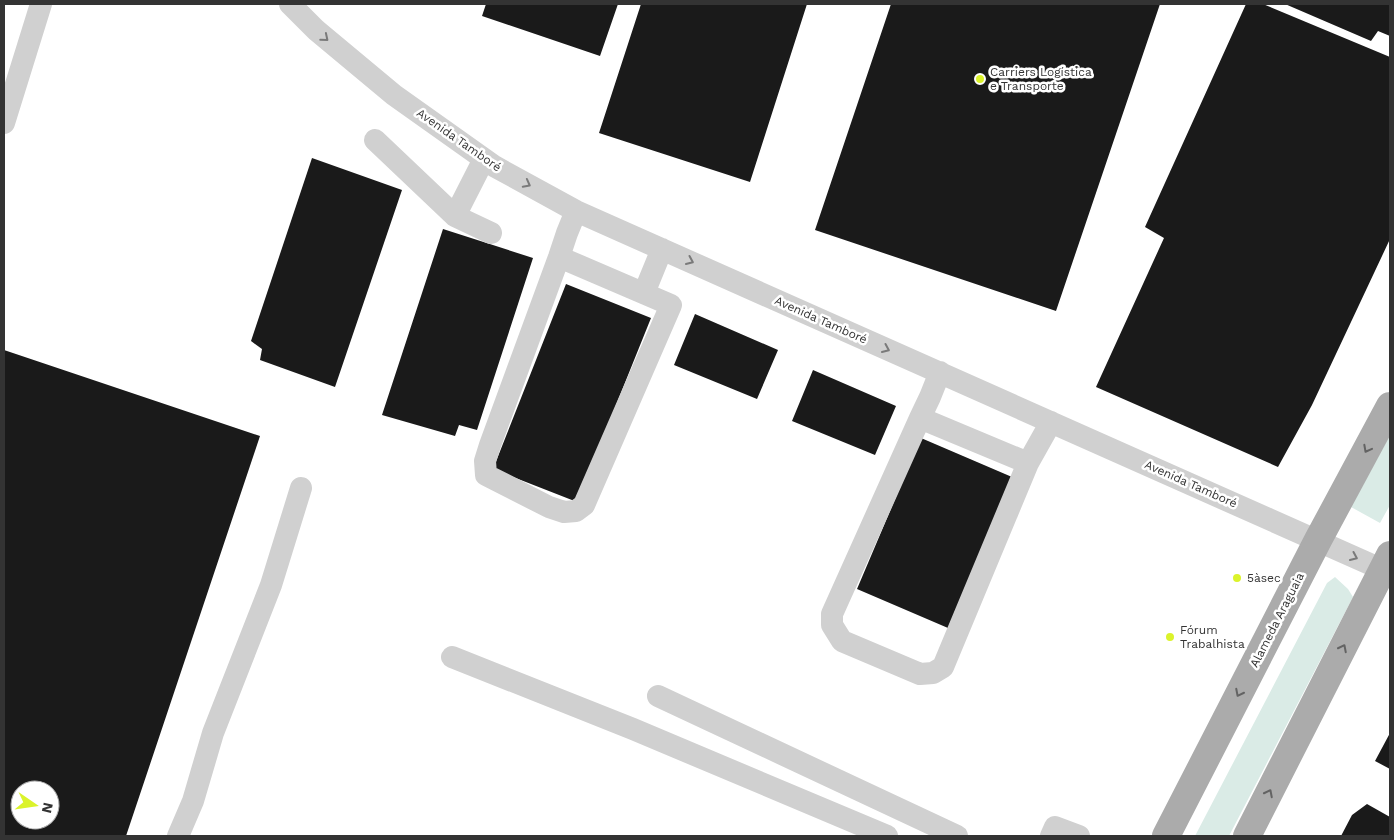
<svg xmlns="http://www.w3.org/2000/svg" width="1394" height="840" viewBox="0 0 1394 840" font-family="'Work Sans',sans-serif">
	<rect width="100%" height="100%" fill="#fff"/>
	<path fill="#daebe6" d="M1390 435V505L1380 523 1351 507Z
		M1335 577 1348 589 1353 597 1229 836H1195L1327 583Z"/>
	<path fill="#1a1a1a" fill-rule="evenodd" d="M486 4H618L600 56 482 16Z
		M641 4H807L750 182 599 133Z
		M891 4H1160L1056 311 815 230Z
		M1246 4H1263L1390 57V239L1312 405 1278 467 1096 387 1164 238 1145 227Z
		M1285 4H1390V36L1378 31 1371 41Z
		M312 158 402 190 335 387 260 360 262 349 251 341Z
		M443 229 533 258 477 430 459 425 455 436 382 415Z
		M566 284 651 318 577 502 493 469Z
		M695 314 778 350 757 399 674 365Z
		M4 350 260 436 126 836H4ZM20 790H50V820H20Z
		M813 370 896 406 875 455 792 421Z
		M921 438 1012 477 948 628 857 589Z
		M1390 733V769L1375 761Z
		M1367 804 1390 817V836H1341L1352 815Z"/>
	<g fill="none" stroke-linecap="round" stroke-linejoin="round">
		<path stroke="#d0d0d0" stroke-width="22" d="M290 4 316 30 394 95 494 166 576 211 1390 573
			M4 123 41 4
			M375 140 455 216
			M484 159 455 216 491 233
			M559 257 671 305 584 505 576 511 564 512 549 507 486 475 485 461 490 445 559 257 567 233 576 211
			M644 293 662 249
			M940 372 930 397 920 418 832 614V625L842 641 920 674 933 673 943 667 1028 463 1051 422
			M920 418 1028 463
			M452 657 633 729 887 836
			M658 696 957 836
			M178 836 193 801 213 733 271 585 301 488
			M1051 836 1055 827 1079 836"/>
		<path stroke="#ababab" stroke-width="28" d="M1166 836 1318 540 1390 406
			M1247 836 1390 555"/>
	</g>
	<defs><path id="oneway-chevron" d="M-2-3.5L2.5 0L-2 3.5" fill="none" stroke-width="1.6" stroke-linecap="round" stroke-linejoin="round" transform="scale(1.25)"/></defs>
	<g stroke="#7a7a7a">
		<use href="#oneway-chevron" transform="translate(325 38) rotate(40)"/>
		<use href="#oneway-chevron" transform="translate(527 184) rotate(28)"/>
		<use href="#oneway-chevron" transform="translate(690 261) rotate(24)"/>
		<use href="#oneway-chevron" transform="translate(886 349) rotate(24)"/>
		<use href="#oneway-chevron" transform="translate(1354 557) rotate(24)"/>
	</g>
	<g stroke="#636363">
		<use href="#oneway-chevron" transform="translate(1367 449) rotate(118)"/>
		<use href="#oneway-chevron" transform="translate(1343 648) rotate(-63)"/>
		<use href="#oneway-chevron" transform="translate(1239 693) rotate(117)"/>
		<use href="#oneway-chevron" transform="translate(1269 793) rotate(-63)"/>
	</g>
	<g fill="#dbf32b" stroke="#fff" stroke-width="2">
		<circle cx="980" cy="79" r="5"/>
		<circle cx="1237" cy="578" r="5"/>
		<circle cx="1170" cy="637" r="5"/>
	</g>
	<g text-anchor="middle" stroke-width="5" stroke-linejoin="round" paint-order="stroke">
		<g font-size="12" fill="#333" stroke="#fff" text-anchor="start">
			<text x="990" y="76">Carriers Logística<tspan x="990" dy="14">e Transporte</tspan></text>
			<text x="1247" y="582">5àsec</text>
			<text x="1180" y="634">Fórum<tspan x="1180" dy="14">Trabalhista</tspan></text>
		</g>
		<g font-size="12" fill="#333" stroke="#fff">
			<text transform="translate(459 140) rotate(35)" y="4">Avenida Tamboré</text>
			<text transform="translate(821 320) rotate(24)" y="4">Avenida Tamboré</text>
			<text transform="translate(1191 484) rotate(24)" y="4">Avenida Tamboré</text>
			<text transform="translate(1277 620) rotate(-63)" y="4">Alameda Araguaia</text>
		</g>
	</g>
	<rect width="1394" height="840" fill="none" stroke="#333333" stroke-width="10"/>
	<g transform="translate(35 805) rotate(103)"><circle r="24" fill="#ffffff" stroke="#adadad"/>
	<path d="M0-4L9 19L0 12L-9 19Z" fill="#dbf32b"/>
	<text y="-8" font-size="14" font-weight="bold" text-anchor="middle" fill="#333333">N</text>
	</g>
</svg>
